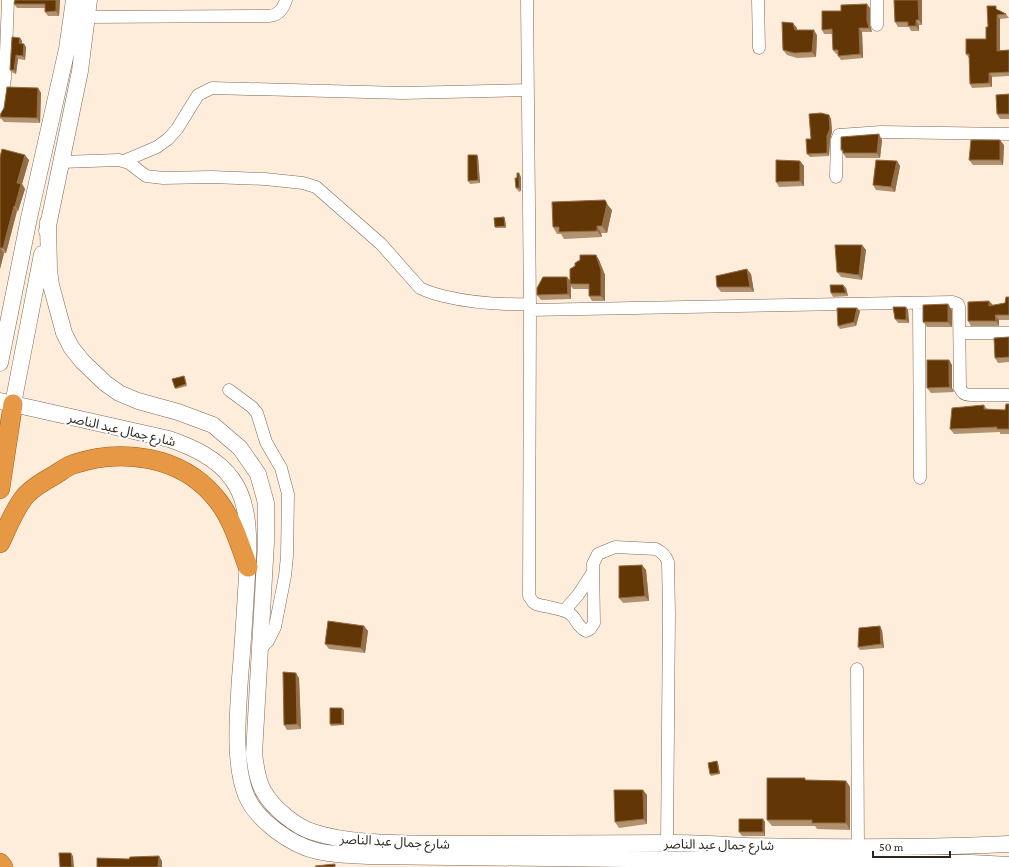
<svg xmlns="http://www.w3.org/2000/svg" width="1009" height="867" viewBox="0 0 1009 867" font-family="'Crimson Pro','Noto Sans Arabic',serif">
	<rect width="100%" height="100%" fill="#ffeddc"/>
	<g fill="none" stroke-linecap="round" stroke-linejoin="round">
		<g stroke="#7d6a57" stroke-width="13">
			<path id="minor" d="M527 0 530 310 529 596 533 602 536 604C545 607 561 608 569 613 577 618 576 626 586 631L590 629 594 623 593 564 598 554 615 547 656 549C662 552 666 556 668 562L669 613 667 843
				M758 0 759 48
				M87 17 269 16C279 15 283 9 286 0
				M877 25V0
				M0 112 5 78 8 0
				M124 161 157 147 168 139 177 129 198 95 212 88 403 93 528 90
				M61 162 119 160 129 163 146 176 163 178 212 177 265 179 303 183 316 187 381 244 420 288C428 292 435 294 443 296 472 303 500 305 530 304
				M836 177 837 140 839 135 881 132 1009 134
				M919 303 920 478
				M530 310 953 302 958 304 959 307 960 388C962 393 965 395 970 395H1009
				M960 333H1009
				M229 390 252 407 257 413 266 442 281 468 288 494 287 556 285 576 275 627 268 641 260 649
				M564 611 578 595 593 572
				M857 669 858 847"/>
		</g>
		<g stroke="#7d6a57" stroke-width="17">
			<path id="secondary" d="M48 222 49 270 51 285 64 333 71 347 82 361 105 383 119 393 138 401 178 412 213 425 240 448 258 474 266 503V542L254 754C256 767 257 781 264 792 273 808 296 827 313 832 352 845 408 843 449 844 524 844 600 843 675 843 699 843 723 845 747 846 834 848 922 848 1009 844
				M47 231 80 71 89 0
				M0 363 29 218 67 49 74 0
				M0 401 169 439C192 447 217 458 232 479 251 504 249 545 247 575 245 609 243 644 240 678 238 712 233 762 246 795 256 820 291 845 317 851 333 855 351 855 368 856L972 863 1009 865
				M13 404 42 254"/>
		</g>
		<g stroke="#a15f18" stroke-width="20">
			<path id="trunk" d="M0 489 13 404
				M0 543C8 527 14 509 26 495 34 487 44 481 53 476 60 472 67 466 74 464 122 448 180 456 214 496 231 515 239 542 248 567
				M0 863 3 867"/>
		</g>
		<use href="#minor" stroke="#fff" stroke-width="12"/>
		<use href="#secondary" stroke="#fff" stroke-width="16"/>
		<use href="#trunk" stroke="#e69844" stroke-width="19"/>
	</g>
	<path fill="#b19270" d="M60 0 59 16H48L45 12V8H17L14 4Z
		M894 0H922V25H919V31H911L909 27H898L895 22Z
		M870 8V25L872 32H862L863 58 841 60 838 56V54H836L833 50 832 34H824L822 30 841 11Z
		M999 10 1006 14 1009 18 1000 19V50H1009V76L992 77V87L972 88 970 84 969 58 966 54 986 39 988 27Z
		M797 28V30L817 35 816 57 797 58 787 55 783 50Z
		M20 38 22 41V44L26 47 25 60 18 59 16 74 13 73 10 70Z
		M38 88 41 93 40 123 4 122 0 117Z
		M1009 94V119H1000L997 114Z
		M829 115 831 119 832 132 830 140 829 156 810 157 807 154 811 139Z
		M882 140 880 158H846L841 150Z
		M1004 145 1003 165H973L969 160Z
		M477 155 478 157 480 183 470 184 468 181Z
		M0 157 29 160 22 184 25 189 18 211H17L6 253H4L0 269Z
		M800 161 804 166V186L779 187 776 182Z
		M897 161 900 166 895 192 876 190 873 185Z
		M521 177V191L519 192 516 188Z
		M612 210 607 233H601L602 237 564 239 561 234H557L553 227Z
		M505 219 506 228H496L495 227Z
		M862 245 866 250 862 280 841 277 837 272Z
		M596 255 599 260 605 275V301H592L589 296V289H573L571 286V299L541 300 537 295 567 277 570 281 575 266Z
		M751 274 754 292H721L717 287Z
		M843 285 846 288 848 296 833 297 831 293Z
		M1009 297V320H999V326H971L968 321 992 305 1005 303Z
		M908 310 909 323H898L895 319Z
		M952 310V327H927L923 322Z
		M860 311 856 326 840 329 838 326Z
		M1009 337V362L998 363 995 358Z
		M949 360 952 365V388L954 392 931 393 927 388Z
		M184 376 185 377 187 386 176 389 175 388Z
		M1009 404V434H1000V432L954 434 950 429 984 405 987 409 1005 410Z
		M642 565 646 570 649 601 623 603 619 598Z
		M364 626 368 631 365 653 329 649 325 644Z
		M882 630 884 648 860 650 858 647Z
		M299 678 301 729 287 730 284 725Z
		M344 710V725L331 726 330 724Z
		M718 763 720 774 711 776 710 774Z
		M807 780 846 781 850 787V830L817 829 815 826H772L767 820Z
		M643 790 647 795V824L619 828 615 822Z
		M763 819 765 822V836H742L739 832Z"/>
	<path fill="#926d46" d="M56 0H60L59 16 56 11Z
		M918 0H922V25L919 20Z
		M867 4 870 8V25L872 32 869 28 867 21Z
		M997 15 1000 19V55L997 51Z
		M916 20 919 25V31L916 26Z
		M793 23 797 28 798 36 795 30Z
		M859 28 862 32 863 58 860 54Z
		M814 30 817 35 816 57 812 52Z
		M20 38 22 41V47L19 43Z
		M24 44 26 47 25 60 23 56Z
		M16 55 18 59 16 74 14 70Z
		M989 73 992 77V87L989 83Z
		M38 88 41 93 40 123 37 118Z
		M829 115 831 119 832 132 830 140 829 156 827 153V136Z
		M879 134 882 140 880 158 877 153Z
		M1000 140 1004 145 1003 165 1000 160Z
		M25 155 29 160 22 184 25 189 18 211 15 206 17 183Z
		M477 155 478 157 480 183 478 180Z
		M800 161 804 166V186L800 181Z
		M897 161 900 166 895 192 891 187Z
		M519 173 521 177V191L519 188Z
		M607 204 612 210 607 233 602 226Z
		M14 206 17 211 6 253 3 248Z
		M504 217 505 219 506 228 505 226Z
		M597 226 601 233 602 237 597 231Z
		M862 245 866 250 862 280 859 275Z
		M0 248 4 253 0 269Z
		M596 255 599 260 605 275V301L601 296Z
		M747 269 751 274 754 292 750 287Z
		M567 277 571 282 570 284 571 286V299L568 294Z
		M843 285 846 288 848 296 846 293Z
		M989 301 993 305 989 306Z
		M948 304 952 310V327L948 322Z
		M906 307 908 310 909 323 906 320Z
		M857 308 860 311 856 326 854 322Z
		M995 315 999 320V326L996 321Z
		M949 360 952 365V388L954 392 950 387 949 383Z
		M642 565 646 570 649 601 645 596Z
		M364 626 368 631 365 653 361 648Z
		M880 626 882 630 884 648 881 644Z
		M296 673 299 678 301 729 297 724Z
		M342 708 344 710V725L342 724Z
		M717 761 718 763 720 774 719 773Z
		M846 781 850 787V830L846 823Z
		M643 790 647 795V824L644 819Z
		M763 819 765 822V836L763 832Z
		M71 853 73 856 74 867H72Z
		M159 856 162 861V867H158Z"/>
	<path fill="#633605" stroke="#926d46" d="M15 0H56V11L45 12V4H14Z
		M894 0H918L919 20H916V26H908V22H895Z
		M867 4V21L869 28H859L860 54 838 56V50H833L832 29 822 30V11H841V5Z
		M987 6H996V9L1006 14 997 15V51L1009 50V72L989 73V83L970 84 969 54H966V39H986V27H988Z
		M782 22 793 23 795 30H814L812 52 794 53 783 50Z
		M12 37 20 38 19 43 24 44 23 56 16 55 14 70H10Z
		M7 87 38 88 37 118 0 117 1 113 4 108Z
		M1009 94V114H997L996 95Z
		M821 113 829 115 830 129 827 136V153L807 154 806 139H811L809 114Z
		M879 134 877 153H843V150H841V137Z
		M971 140H1000V160H969Z
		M2 149 25 155 17 183 21 184 15 206H14L3 248H0V157Z
		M468 155H477L478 180 468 181Z
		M776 160 800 161V181L776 182Z
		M876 160 897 161 891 187 873 185Z
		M517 173H519V188H516L515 178H517Z
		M605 200 607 204 602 226H597V231L559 232V227H553L552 202Z
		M504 217 505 226 495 227 494 218Z
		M835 245H862L859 275 837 272Z
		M580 255H596L601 270V296H589V284H570V269L575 266V263L580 260Z
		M747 269 750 287H717L716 276Z
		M543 277H567L568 294 537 295V288Z
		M830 285H843L846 293H831Z
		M1006 297H1009V315H995L996 321H968V302L989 301V306L1005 303Z
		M948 304V322H923V305Z
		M893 307H906V320L895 319Z
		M837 308H857L854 322 838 326Z
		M1009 337V357L995 358 994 338Z
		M927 360H949V383L950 387 927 388Z
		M184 376 186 384 175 388 172 379Z
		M1006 404H1009V429H997V427L950 429 952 408 984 405V409L1005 410Z
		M642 565 645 596 619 598V566Z
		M328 621 364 626 361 648 325 644Z
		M880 626 881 644 858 647 859 628Z
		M283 672 296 673 297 724 284 725Z
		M330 708H342V724H330Z
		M717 761 719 773 710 774 708 763Z
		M767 778H805V780L846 781V823H812V820H767Z
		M614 790H643L644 819 615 822Z
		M739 819H763V832H739Z
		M59 853H71L72 867H60Z
		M159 856 158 867H97V858L129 859 130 857Z
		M335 864V867H316L315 866Z"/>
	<g text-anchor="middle" stroke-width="4" stroke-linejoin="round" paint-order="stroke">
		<g font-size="13" fill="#2d251d" stroke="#fefefe">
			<text transform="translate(122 429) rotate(13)" y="5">شارع جمال عبد الناصر</text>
			<text transform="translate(395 841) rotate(3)" y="5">شارع جمال عبد الناصر</text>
			<text transform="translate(719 844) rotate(1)" y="5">شارع جمال عبد الناصر</text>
		</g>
	</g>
	<path d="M873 851v6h77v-6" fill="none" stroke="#2d251d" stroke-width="2"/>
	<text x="879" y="851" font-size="12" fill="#2d251d" stroke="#fefefe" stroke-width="3" paint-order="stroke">50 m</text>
</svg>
